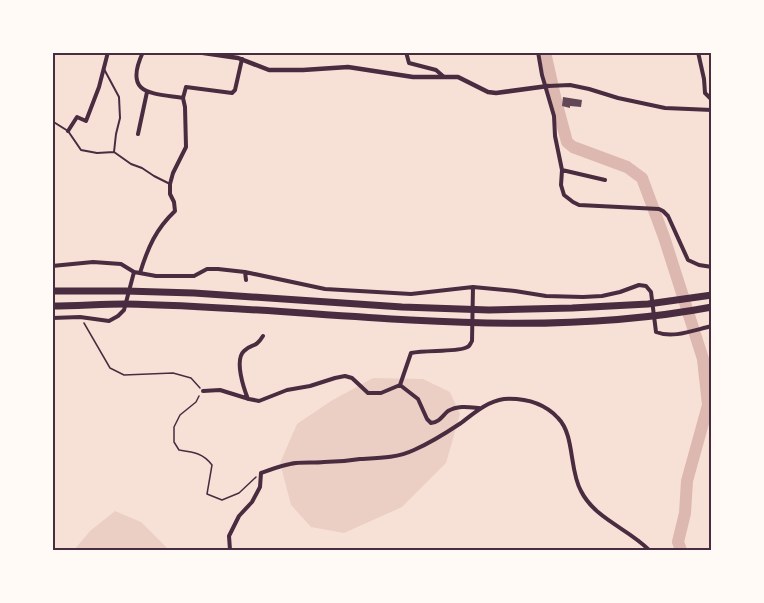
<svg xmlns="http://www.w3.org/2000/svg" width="764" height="603" viewBox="0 0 764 603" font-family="'IBM Plex Sans',sans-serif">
	<rect width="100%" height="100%" fill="#f7e1d7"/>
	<path fill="#ebcfc5" d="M373 378 423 379 450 392 460 414 446 463 402 507 344 533 311 527 291 505 280 463 297 424 331 401Z
		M115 511 141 522 169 550H74L90 531Z"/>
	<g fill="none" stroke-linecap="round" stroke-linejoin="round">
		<path stroke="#dcb8b0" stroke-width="12" d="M545 52 556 101 567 142 573 147 627 167 642 178 664 237 703 359 708 405 687 481 685 513 678 542 681 550"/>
	</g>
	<path fill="#644757" d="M563 97 582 100 581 107 570 106V108L562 106Z"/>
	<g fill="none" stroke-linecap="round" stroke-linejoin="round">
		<path stroke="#4a2c40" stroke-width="1.5" d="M84 323 110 368 124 375 173 373 191 378 200 388
			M199 396 196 402 180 415 174 427V442L179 450C193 452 203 453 212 465L207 494 222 500 239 493 256 477"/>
		<path stroke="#4a2c40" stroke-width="2" d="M104 69 119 97 120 118 116 134 114 152 131 164 142 168 154 176 170 184
			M52 121 68 131 81 150 97 153 114 152"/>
		<path stroke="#4a2c40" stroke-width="4" d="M406 52 409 63 436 70 444 77
			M538 52 542 75 554 116 555 136 562 170 561 185 564 195 573 202 579 205 659 209 663 211 668 216 688 260 699 265 712 267
			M698 52 704 79 705 93 712 100
			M548 86 570 85 589 89 618 98 665 108 712 110
			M183 98 186 87 232 93 235 90 242 59
			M68 131 77 117 86 121 99 87 108 52
			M138 134 147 92
			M562 170 605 180
			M52 266 93 262 121 264 134 272 156 276H194L207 269H218L245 272 325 289 411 294 473 287 515 291 546 296 583 297 602 296 620 292 639 285 646 286 651 292 656 332C673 339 694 330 712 326
			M245 272 246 280
			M140 273C148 247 156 229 175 211L174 202 170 194V184L173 173 186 147 185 107 183 98C151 93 123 95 143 52
			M52 318 80 317 109 321 118 316 124 310 134 272
			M400 385 418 399 427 419 431 423C440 422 442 416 448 411 458 405 469 407 479 408
			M203 391 220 390 249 399 259 401 287 390 310 386 335 378 345 376 352 378 368 393H381L400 385 411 353C425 350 455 352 465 348 470 346 469 346 472 341L473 287
			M248 399C244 389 234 360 244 351 252 343 255 349 263 336
			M230 550 229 536 239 516 252 502 260 487 261 473C272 469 285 464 296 463 305 462 315 463 324 462 336 462 348 461 360 459 378 458 397 458 414 450 430 443 446 433 461 423 474 413 488 401 504 399 524 398 544 403 558 418 575 435 569 470 581 491 595 519 629 529 649 550"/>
		<path stroke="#4a2c40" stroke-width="4.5" d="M197 52 238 58 269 70H303L348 67 413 77H458L488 92 496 93 548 86"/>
		<path stroke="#4a2c40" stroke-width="7" d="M52 291H125L194 293 402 307 489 310 572 308 648 304 712 295
			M52 306C77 306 101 304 125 304 321 307 516 344 712 307"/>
	</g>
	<rect width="764" height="603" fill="none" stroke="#fffaf5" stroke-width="108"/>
	<rect x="54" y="54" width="656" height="495" fill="none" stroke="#4a2c40" stroke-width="2"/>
</svg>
